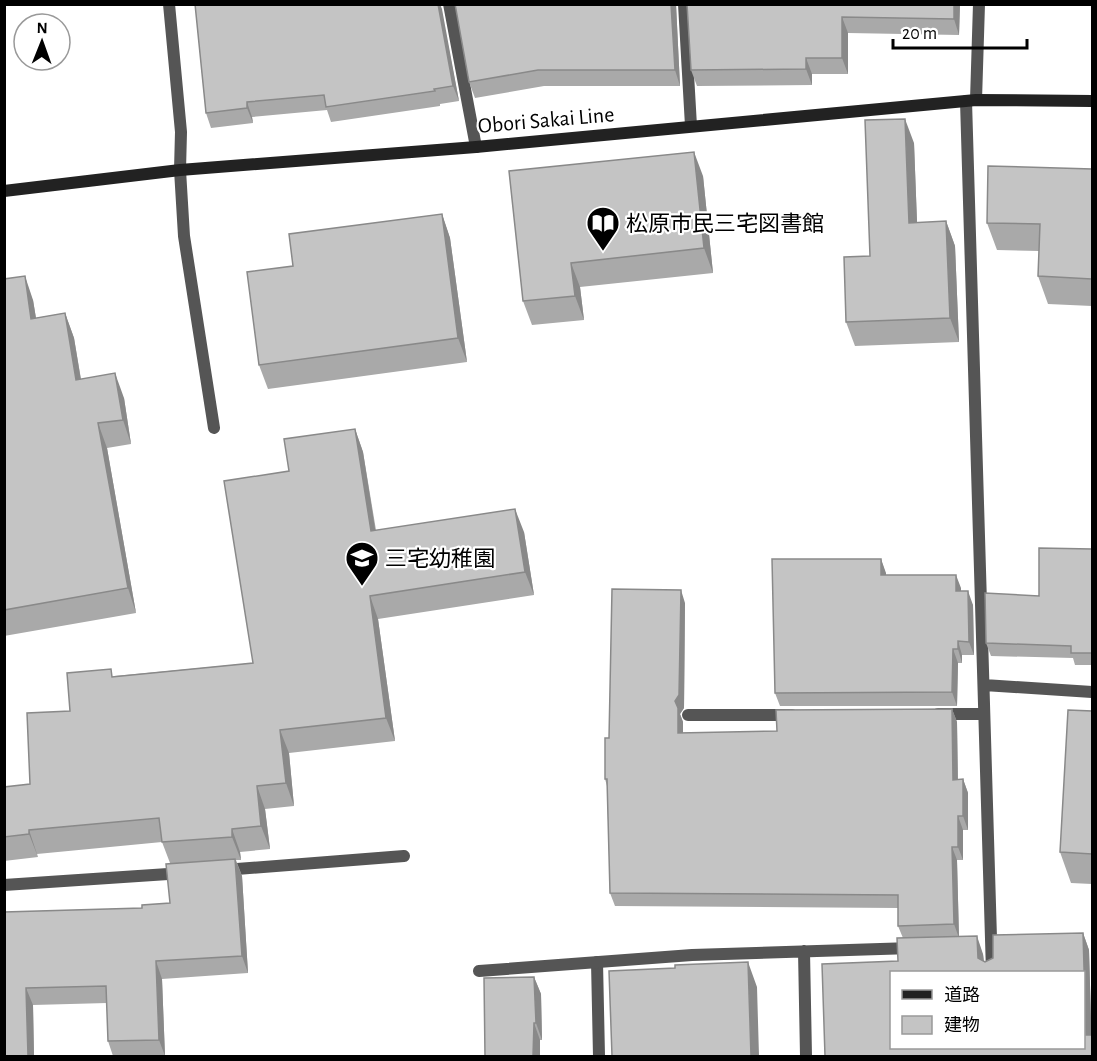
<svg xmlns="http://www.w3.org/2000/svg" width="1097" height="1061" viewBox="0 0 1097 1061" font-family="'Alegreya Sans','Noto Sans JP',sans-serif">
	<rect width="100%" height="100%" fill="#fff"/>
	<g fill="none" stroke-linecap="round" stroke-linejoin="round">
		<path stroke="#555" stroke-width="12" d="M597 962 599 1056"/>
		<path stroke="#555" stroke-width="12" d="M180 170 184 236 214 428"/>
		<path stroke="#555" stroke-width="12" d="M169 4 181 132 180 170
			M449 4 476 147
			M684 4 691 126
			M976 100 979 4
			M966 101 992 972
			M984 685 1092 692
			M938 714H984
			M688 715H792
			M224 870 404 856
			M4 885 183 873
			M804 951 806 1056
			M479 971 692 955 912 948"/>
		<path stroke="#222" stroke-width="12" d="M4 191 180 170 476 147 976 100 1092 101"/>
	</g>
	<path fill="#a9a9a9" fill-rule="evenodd" d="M195 4H440L459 101 440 104V106L331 122 327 110 252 117 253 123 211 128 206 113Z
		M676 4 680 86H544L475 98 469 82Z
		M687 4H960L959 35 848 33V74H812V85L697 86 691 70Z
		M914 143 917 223 946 221 955 246 959 342 855 346 846 322 870 256Z
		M1092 169V306L1048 304 1038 276 1039 251 997 250 987 223Z
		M509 171 703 176 713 273 580 287 584 320 532 325 523 301Z
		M442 214 450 238 467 362 268 389 259 365 293 266Z
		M4 279 33 300 36 318 65 313 74 338 81 379 124 398 131 444 107 448 136 613 4 636Z
		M355 429 363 452 376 530 524 532 534 595 378 619 395 741 289 753 294 806 265 809 270 849 240 852 241 860H236L242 876 248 973 162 979 165 1056H113L108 1041 107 1003 33 1005 34 1056H4V912L142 908 170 903V863L162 842 37 854 38 857 4 861V787L30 784 70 711 114 676 253 663 289 471Z
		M1092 549V665H1075L1073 658 991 656 986 643Z
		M881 559 886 575 961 588V591L973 605 974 655H962V663H958L957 706H780L775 693Z
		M685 603 684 708 680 714 683 722V733L777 731 952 709 957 722 958 779H963L968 793V830H963V860H957L959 937 983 954 984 962H985L1083 933 1089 950 1092 1056H825L898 961 903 938 898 926V908L615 906 610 893 607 786 605 779 609 738ZM1083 972V1047H891Z
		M1092 711V884L1071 883 1060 852Z
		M534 977 541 994 542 1040H540V1056H485Z"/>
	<path fill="#898989" d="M438 4H440L442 9 459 101 453 86Z
		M671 4H676L680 86 675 70Z
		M954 4H960L959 35 954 19Z
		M842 17 848 33V74L842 58Z
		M806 58 812 74V85L806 69Z
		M247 102 252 117 253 123 247 108Z
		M905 119 914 143 918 247 909 223Z
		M694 152 703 176 713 273 704 248Z
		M442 214 450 238 467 362 458 338Z
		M946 221 955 246 959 342 950 318Z
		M571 263 580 287 584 320 575 296Z
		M25 276 33 300 40 343 31 319Z
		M65 313 74 338 85 405 76 380Z
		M115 373 124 398 131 444 123 420Z
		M98 423 107 448 136 613 128 588Z
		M355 429 363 452 379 554 371 531Z
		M515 509 524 532 534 595 525 572Z
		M881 559 886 573V589L881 575Z
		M956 575 961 588V604L956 591Z
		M681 590 685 603 684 708 680 714 683 722V746L678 733 675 701Z
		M968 591 973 605 974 655 969 642Z
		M370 596 378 619 395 741 386 718Z
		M958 641 962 655V663L958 649Z
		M953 649 958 663 957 706 952 692Z
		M952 709 957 722 958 793 953 780Z
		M280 730 289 753 294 806 286 783Z
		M963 779 968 793V830L963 816Z
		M257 786 265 809 270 849 261 826Z
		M958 816 963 830V860L958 847Z
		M232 829 240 852 241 860 232 837Z
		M29 830 38 857 29 834Z
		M952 847 957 860 959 938 954 924Z
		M235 859 242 876 248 973 242 956Z
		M1083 933 1089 950 1092 1052 1086 1035Z
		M977 936 983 954 985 972 978 958Z
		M156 961 162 979 165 1056 159 1040Z
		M748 962 757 987 759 1056H751Z
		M534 977 541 994 542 1040 536 1023Z
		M26 988 33 1005 34 1056H28Z
		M534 1023 540 1040V1056H533Z"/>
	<path fill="#c4c4c4" stroke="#898989" stroke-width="1.5" fill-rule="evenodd" d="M195 4H438L453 86 434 89 435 91 326 107 324 95 247 102V108L206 113Z
		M455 4H671L675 70H538L469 82Z
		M687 4H954V19L842 17V58H806V69L691 70Z
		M905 119 909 223 946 221 950 318 846 322 844 257 870 256 865 120Z
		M694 152 704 248 571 263 575 296 523 301 509 171Z
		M988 166 1092 169V279L1038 276 1040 224 987 223Z
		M442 214 458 338 259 365 247 272 293 266 289 234Z
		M25 276 31 319 65 313 76 380 115 373 123 420 98 423 128 588 4 610V279Z
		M355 429 371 531 515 509 525 572 370 596 386 718 280 730 286 783 257 786 261 826 232 829V837L162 842 159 818 29 830V834L4 837V787L30 784 27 713 70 711 67 673 111 669 112 677 253 663 224 481 289 471 284 439Z
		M1039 548 1092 549V653H1071V646L986 643 985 593 1039 596Z
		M772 559H881V575H956V591H968L969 642 958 641V649H953L952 692 775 693Z
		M612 589 681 590 679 695 675 701 678 708V733L777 731 776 710 952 709 953 780 963 779V816H958V847H952L954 924 898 926V895L610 893 607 779H605V738H609Z
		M1068 710 1092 711V854L1060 852Z
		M235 859 242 956 156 961 159 1040 108 1041 106 986 26 988 28 1056H4V912L142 908V905L170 903 166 864Z
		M1083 933 1086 1035H1092V1056H825L822 964 898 961 897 938 977 936 978 958 985 962 993 958V935ZM891 972H1083V1047H891Z
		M748 962 751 1056H612L609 971 675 968V965Z
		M534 977 536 1023H534L533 1056H485L484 978Z"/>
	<defs>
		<g id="library-pin" transform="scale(1.725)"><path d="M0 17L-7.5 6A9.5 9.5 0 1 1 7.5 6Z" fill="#000" stroke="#fff"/><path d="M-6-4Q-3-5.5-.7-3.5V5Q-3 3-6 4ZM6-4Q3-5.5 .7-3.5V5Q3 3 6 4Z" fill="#fff"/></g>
		<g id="school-pin" transform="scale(1.725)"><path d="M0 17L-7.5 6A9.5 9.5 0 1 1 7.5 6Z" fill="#000" stroke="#fff"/><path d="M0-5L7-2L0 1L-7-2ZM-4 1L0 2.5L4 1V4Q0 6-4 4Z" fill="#fff"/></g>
	</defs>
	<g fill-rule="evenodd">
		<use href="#library-pin" x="603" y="223"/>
		<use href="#school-pin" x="362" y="558"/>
	</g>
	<g text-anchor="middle" stroke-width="4.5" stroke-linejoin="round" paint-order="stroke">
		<g font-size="22" fill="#000" stroke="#fff">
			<text transform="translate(546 119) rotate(-5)" y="8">Obori Sakai Line</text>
		</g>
		<g font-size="22" fill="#000" stroke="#fff" text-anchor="start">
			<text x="626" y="231">松原市民三宅図書館</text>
			<text x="385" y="566">三宅幼稚園</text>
		</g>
	</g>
	<rect width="1097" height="1061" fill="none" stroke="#000000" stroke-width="12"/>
	<rect x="890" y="971" width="195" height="78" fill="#ffffff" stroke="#999999" stroke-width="1.5"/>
	<rect x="902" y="990" width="30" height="9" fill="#222222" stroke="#999999" stroke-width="1.5"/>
	<text x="944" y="1001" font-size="18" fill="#000000">道路</text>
	<rect x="902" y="1016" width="30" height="18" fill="#c4c4c4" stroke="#999999" stroke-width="1.5"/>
	<text x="944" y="1031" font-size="18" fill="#000000">建物</text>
	<g transform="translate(42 42) rotate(1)"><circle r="28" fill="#ffffff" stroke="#999999" stroke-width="1.5"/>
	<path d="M0-4.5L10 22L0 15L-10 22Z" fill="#000000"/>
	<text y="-9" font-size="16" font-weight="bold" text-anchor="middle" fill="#000000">N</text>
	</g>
	<path d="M893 39v9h134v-9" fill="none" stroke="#000000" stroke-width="3"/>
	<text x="902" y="39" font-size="18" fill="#000000" stroke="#ffffff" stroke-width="4.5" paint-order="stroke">20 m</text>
</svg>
